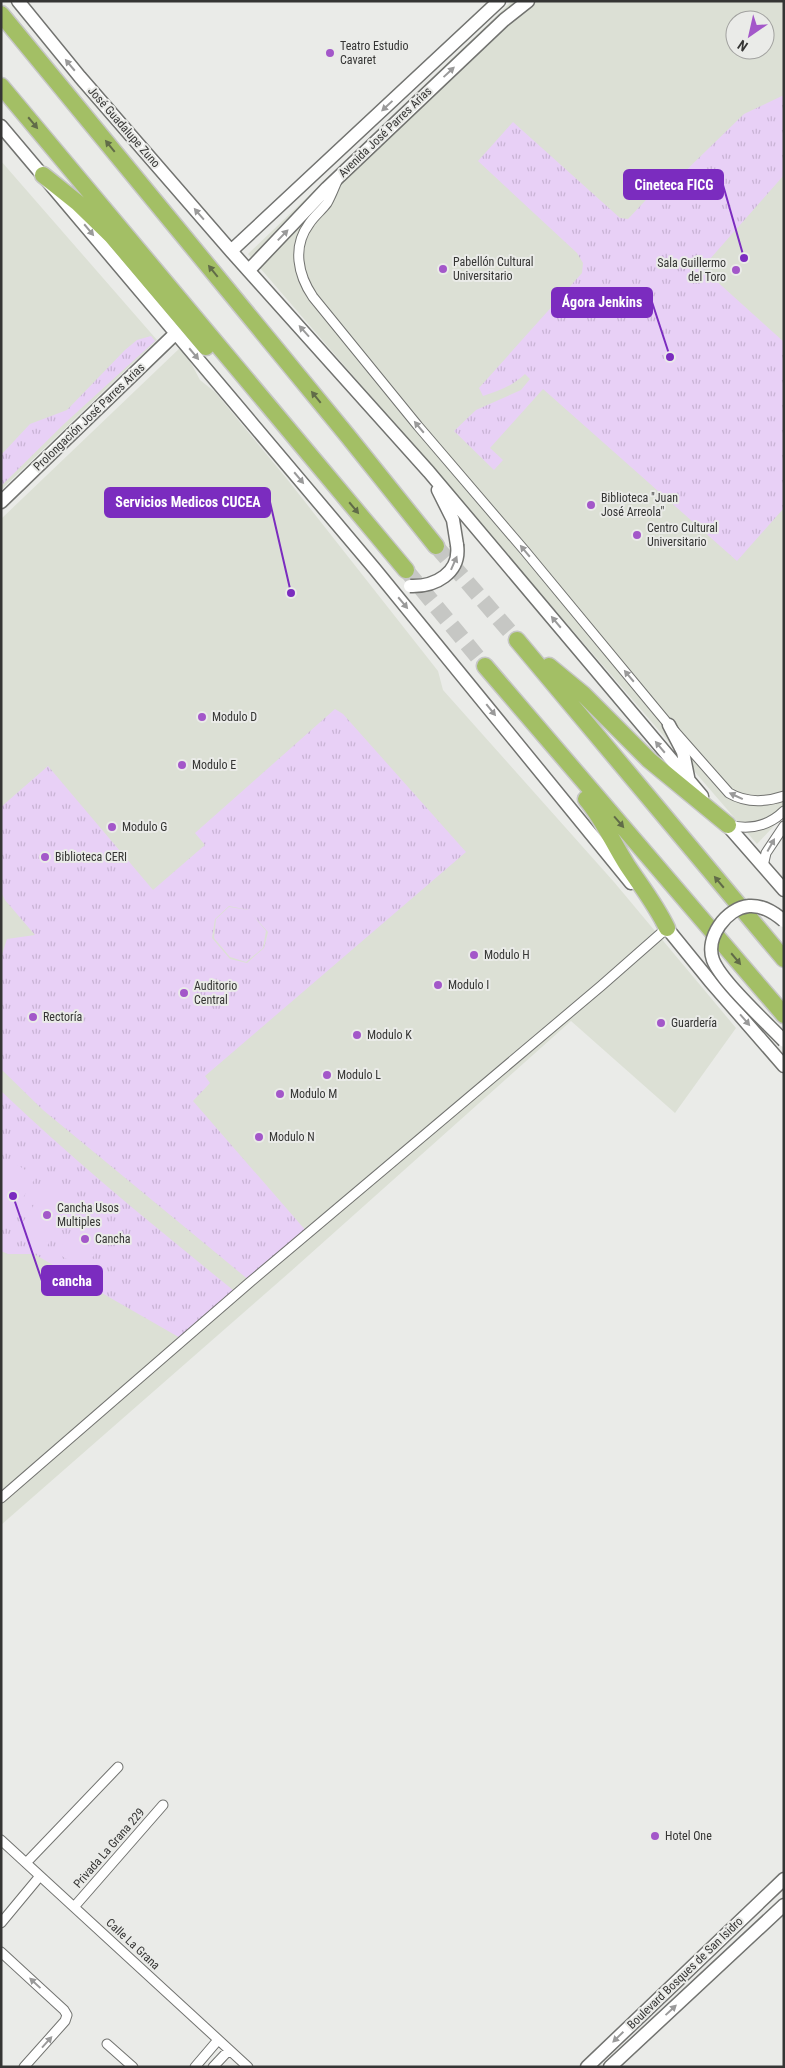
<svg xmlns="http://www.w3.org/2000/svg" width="785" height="2068" viewBox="0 0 785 2068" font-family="'Roboto Condensed',sans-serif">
	<defs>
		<pattern id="grass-tufts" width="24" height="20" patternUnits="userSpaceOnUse" patternTransform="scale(1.25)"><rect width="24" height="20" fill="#e8d0f6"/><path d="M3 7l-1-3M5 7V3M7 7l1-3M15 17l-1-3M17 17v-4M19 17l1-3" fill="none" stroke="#c8b3d4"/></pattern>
	</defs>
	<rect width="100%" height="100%" fill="#eaebe8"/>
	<path fill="#dce0d5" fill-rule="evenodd" d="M512 1H784V815L757 844 248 254ZM735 20H765V50H735Z
		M1 161 157 340 1 490Z
		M182 346 200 380 215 392 287 479 438 671 443 690 614 882 736 1028 675 1113 571 1021 290 1272 1 1525V519Z"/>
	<path fill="url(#grass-tufts)" fill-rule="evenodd" d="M784 95V175L702 268 784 342V508L737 561 543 389 490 448 503 460 494 470 454 431 476 410 521 390 530 379 525 374C512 386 499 391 483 396L479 388 582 273 583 263 577 253 478 161 513 122 620 218 628 219 659 186 671 185 744 114Z
		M151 336 155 341 65 423 1 486V455L30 424 67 410 125 350 137 340Z
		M335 709 343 714 466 852 205 1076 210 1083 193 1101 307 1232 250 1281 43 1110 1 1069V957L7 939 35 935 5 900 1 892V807L48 766 153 890 205 845 195 833ZM229 906 249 910 229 907 216 919 214 938 230 957 246 962 263 948 266 931 252 914 268 932 264 948 247 963 230 959 212 938 215 919Z
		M1 1091C74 1161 154 1226 233 1290L182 1339 34 1254H8L1 1251Z"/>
	<path fill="#e8d0f6" d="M10 1160 36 1177 9 1220 1 1215V1173Z
		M47 1185 75 1203 47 1246 19 1228Z
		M86 1208 113 1226 84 1270 57 1253Z"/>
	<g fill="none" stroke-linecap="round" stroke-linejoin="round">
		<path stroke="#c6c7c4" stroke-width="16" stroke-dasharray="16 8" stroke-linecap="butt" d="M436 546 517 640
			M406 570 485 666"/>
		<g stroke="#727370" stroke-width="11">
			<path id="minor" d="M337 181C334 188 331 196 327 203 322 210 314 216 309 224 292 247 298 275 313 297L418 426 525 551 669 725 729 793C746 803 766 802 784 796
				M728 825C749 830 768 827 784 811
				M763 866 766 853 784 826
				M1 1498 249 1283 601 986 667 928
				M1 1840 248 2067
				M26 1863 118 1767
				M74 1907 163 1805
				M1 1923 40 1876
				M1 1952 64 2010 67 2015 65 2021 24 2067
				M107 2044 133 2067
				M195 2067 218 2040
				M213 2067 229 2050"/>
		</g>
		<g stroke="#727370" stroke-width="15">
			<path id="secondary" d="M18 1 80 77 231 251 429 472 702 796
				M1 126 374 568 631 883
				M231 251 499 1
				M249 270 327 188 504 20 528 1
				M438 490 453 520 457 545
				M1 502 176 333
				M669 725 683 752 689 782
				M721 818 784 890
				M662 922 710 981 784 1066
				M587 2067 784 1879
				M610 2067 784 1905"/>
		</g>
		<g stroke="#c6c6c6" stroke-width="19">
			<path id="motorway" d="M1 14 347 435 436 546
				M1 86 406 570
				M43 175 78 203 112 236 206 347
				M517 640 784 959
				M485 666 784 1015
				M549 666 583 694 649 760 728 825
				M586 799C603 819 613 843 627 865 641 886 656 905 667 928"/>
		</g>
		<use href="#minor" stroke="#fff" stroke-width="9"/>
		<use href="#secondary" stroke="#fff" stroke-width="12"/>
		<use href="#motorway" stroke="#a3bf65" stroke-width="16"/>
		<g stroke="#727370" stroke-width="15" stroke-linecap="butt">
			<path id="secondary-bridge" d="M410 586C435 587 461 573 457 545
				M784 921C775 913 762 905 749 906 726 908 705 938 713 960 721 981 767 1023 784 1041"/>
		</g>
		<use href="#secondary-bridge" stroke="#fff" stroke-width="12"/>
	</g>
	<defs><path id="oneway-solid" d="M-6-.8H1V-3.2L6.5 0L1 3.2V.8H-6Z" transform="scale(1.25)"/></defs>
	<g fill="#9a9a9a">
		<use href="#oneway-solid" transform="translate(70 65) rotate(-130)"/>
		<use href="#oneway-solid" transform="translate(449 72) rotate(-43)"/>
		<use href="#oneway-solid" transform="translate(387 106) rotate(137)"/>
		<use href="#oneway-solid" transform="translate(199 214) rotate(-131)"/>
		<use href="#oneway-solid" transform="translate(89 230) rotate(50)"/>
		<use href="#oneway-solid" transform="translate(283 235) rotate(-46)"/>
		<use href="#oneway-solid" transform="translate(304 331) rotate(-132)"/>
		<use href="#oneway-solid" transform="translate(194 354) rotate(50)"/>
		<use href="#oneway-solid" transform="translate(419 427) rotate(-130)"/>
		<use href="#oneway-solid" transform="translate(299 478) rotate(50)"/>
		<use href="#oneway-solid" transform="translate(525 551) rotate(-130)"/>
		<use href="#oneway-solid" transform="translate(454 563) rotate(-66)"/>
		<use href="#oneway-solid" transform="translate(403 603) rotate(50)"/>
		<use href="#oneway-solid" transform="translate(556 622) rotate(-130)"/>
		<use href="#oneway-solid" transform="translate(629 676) rotate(-130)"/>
		<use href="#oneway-solid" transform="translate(491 710) rotate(51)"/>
		<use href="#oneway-solid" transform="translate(660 747) rotate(-130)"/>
		<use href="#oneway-solid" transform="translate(736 796) rotate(-155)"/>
		<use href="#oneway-solid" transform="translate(771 845) rotate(-61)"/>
		<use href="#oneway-solid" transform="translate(745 1020) rotate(49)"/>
		<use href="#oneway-solid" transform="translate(35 1983) rotate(-137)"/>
		<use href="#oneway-solid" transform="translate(671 2010) rotate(-43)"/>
		<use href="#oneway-solid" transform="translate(618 2037) rotate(136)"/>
		<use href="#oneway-solid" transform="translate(47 2042) rotate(-48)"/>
	</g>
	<g fill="#616c48">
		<use href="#oneway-solid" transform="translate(33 123) rotate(50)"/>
		<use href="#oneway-solid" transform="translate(110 146) rotate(-129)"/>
		<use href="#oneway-solid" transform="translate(213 271) rotate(-129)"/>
		<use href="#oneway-solid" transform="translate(316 397) rotate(-129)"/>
		<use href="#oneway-solid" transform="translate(354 508) rotate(50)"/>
		<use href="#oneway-solid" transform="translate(619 822) rotate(49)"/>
		<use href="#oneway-solid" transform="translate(719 882) rotate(-130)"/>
		<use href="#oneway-solid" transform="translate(736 959) rotate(50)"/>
	</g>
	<g fill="#a357c9" stroke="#eaebe8" stroke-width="2">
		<circle cx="330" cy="53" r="5"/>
		<circle cx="443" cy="269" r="5"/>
		<circle cx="736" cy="270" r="5"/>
		<circle cx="591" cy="505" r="5"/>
		<circle cx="637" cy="535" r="5"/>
		<circle cx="202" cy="717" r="5"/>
		<circle cx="182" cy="765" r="5"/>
		<circle cx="112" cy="827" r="5"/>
		<circle cx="45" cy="857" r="5"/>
		<circle cx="474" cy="955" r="5"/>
		<circle cx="438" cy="985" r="5"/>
		<circle cx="184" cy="993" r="5"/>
		<circle cx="33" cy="1017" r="5"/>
		<circle cx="661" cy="1023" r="5"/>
		<circle cx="357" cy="1035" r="5"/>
		<circle cx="327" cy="1075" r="5"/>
		<circle cx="280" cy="1094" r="5"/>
		<circle cx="259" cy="1137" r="5"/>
		<circle cx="47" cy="1215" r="5"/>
		<circle cx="85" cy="1239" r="5"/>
		<circle cx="655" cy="1836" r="5"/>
	</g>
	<g text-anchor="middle" stroke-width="4" stroke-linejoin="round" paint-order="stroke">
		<g font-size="12" fill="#353534" stroke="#eaebe8" text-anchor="start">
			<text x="340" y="50">Teatro Estudio<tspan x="340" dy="14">Cavaret</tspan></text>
			<text x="453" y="266">Pabellón Cultural<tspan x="453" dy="14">Universitario</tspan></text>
			<text x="726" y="267" text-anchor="end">Sala Guillermo<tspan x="726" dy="14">del Toro</tspan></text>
			<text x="601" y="502">Biblioteca "Juan<tspan x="601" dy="14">José Arreola"</tspan></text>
			<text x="647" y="532">Centro Cultural<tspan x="647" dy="14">Universitario</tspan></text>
			<text x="212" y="721">Modulo D</text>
			<text x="192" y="769">Modulo E</text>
			<text x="122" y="831">Modulo G</text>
			<text x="55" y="861">Biblioteca CERI</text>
			<text x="484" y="959">Modulo H</text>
			<text x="448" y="989">Modulo I</text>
			<text x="194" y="990">Auditorio<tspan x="194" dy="14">Central</tspan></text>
			<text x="43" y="1021">Rectoría</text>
			<text x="671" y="1027">Guardería</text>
			<text x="367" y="1039">Modulo K</text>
			<text x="337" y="1079">Modulo L</text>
			<text x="290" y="1098">Modulo M</text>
			<text x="269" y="1141">Modulo N</text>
			<text x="57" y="1212">Cancha Usos<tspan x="57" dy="14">Multiples</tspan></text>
			<text x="95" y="1243">Cancha</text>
			<text x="665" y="1840">Hotel One</text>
		</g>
		<g font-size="12" fill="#353534" stroke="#eaebe8">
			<text transform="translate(124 127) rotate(49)" y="4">José Guadalupe Zuno</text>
			<text transform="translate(385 132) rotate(-44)" y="4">Avenida José Parres Arias</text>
			<text transform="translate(89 417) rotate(-44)" y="4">Prolongación José Parres Arias</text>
			<text transform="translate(109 1848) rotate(-49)" y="4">Privada La Grana 229</text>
			<text transform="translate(133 1944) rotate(43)" y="4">Calle La Grana</text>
			<text transform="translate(685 1973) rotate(-44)" y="4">Boulevard Bosques de San Isidro</text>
		</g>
	</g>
	<path fill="none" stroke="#7b2cbf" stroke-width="2" d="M744 258L723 185M670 357L652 302M291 593L270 502M13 1196L42 1281"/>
	<g fill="#7b2cbf" stroke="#eaebe8" stroke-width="2">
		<circle cx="744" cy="258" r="5"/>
		<circle cx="670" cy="357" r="5"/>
		<circle cx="291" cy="593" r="5"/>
		<circle cx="13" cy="1196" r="5"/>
	</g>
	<g fill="#7b2cbf" stroke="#7b2cbf" stroke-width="2">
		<rect x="624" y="170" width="99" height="29" rx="5"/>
		<rect x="552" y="288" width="100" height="29" rx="5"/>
		<rect x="105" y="488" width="165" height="29" rx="5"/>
		<rect x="42" y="1266" width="60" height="29" rx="5"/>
	</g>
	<g font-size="14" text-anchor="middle" font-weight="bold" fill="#fff">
		<text x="674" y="190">Cineteca FICG</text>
		<text x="602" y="307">Ágora Jenkins</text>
		<text x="188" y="507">Servicios Medicos CUCEA</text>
		<text x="72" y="1286">cancha</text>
	</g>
	<rect width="785" height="2068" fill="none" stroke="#353534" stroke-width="5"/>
	<g transform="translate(750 35) rotate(214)"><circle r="24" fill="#eaebe8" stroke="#a2a2a0"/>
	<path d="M0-4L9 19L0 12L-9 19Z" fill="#a357c9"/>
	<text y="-8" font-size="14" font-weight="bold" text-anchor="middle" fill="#353534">N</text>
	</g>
</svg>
